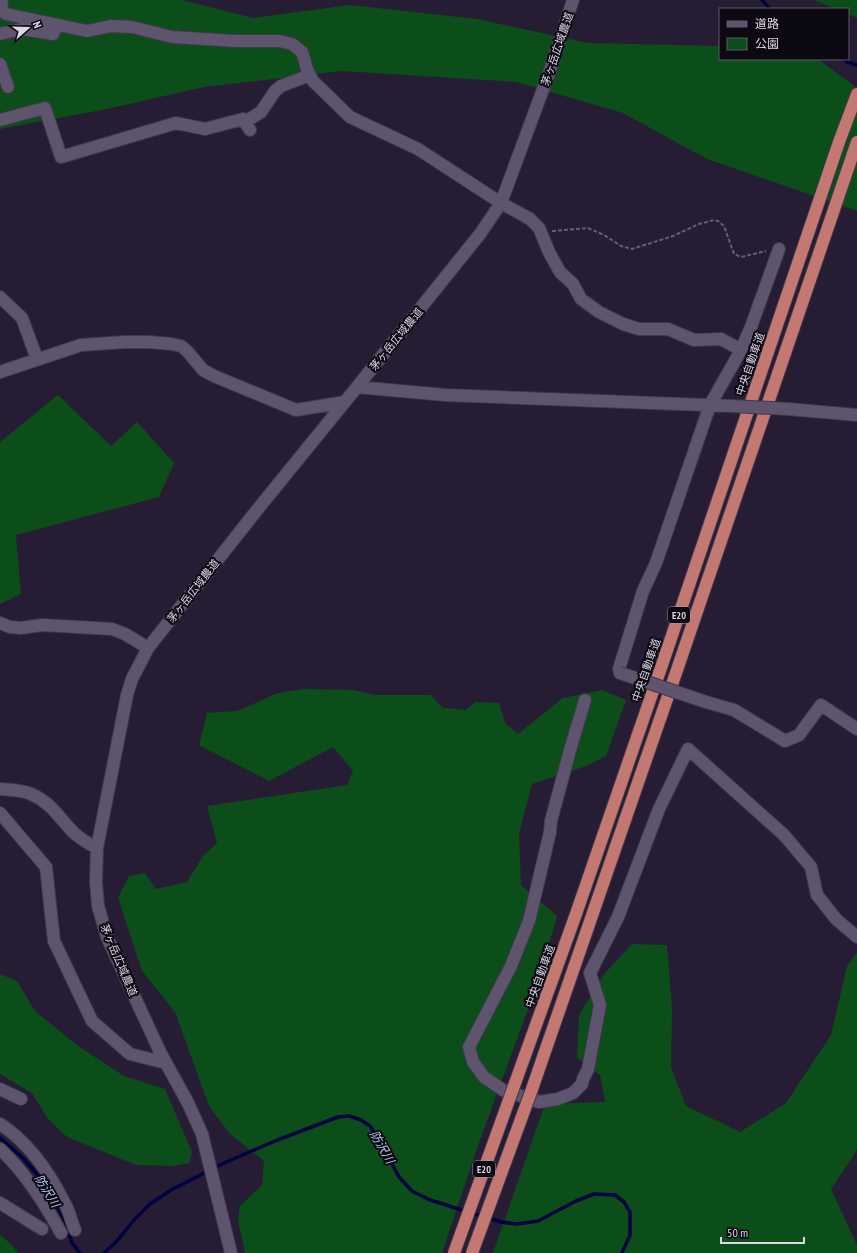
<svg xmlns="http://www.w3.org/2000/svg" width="857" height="1253" viewBox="0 0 857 1253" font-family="'PT Sans Narrow','Noto Sans JP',sans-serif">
	<rect width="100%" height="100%" fill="#261c33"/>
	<path fill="#0c4e1a" d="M0 0H182L253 18 350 5 477 19 588 43 720 46V59H818L857 88V211L707 159 623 113 516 82 342 71 204 87 107 109 0 129Z
		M814 0H857V18L848 14V9H836Z
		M58 395 111 446 137 422 174 463 159 497 16 535 21 594 0 604V442Z
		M304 689 353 690 376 695H431L443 708 466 710 476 702 499 703 505 723 518 734 563 698 602 690 626 700 606 756 586 766 532 784 519 834 521 885 557 916 538 982 476 1151 442 1253H245L238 1220 240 1206 262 1185 264 1161 230 1134 209 1106 175 1012 142 971 118 898 129 876 145 873 156 889 187 882 203 856 217 843 207 806 347 785 353 771 333 747 269 781 199 745 207 713 237 711 278 693Z
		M632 944 667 945 672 1009 671 1067 686 1106 740 1132 786 1103 831 1035 847 966 857 953V1150L831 1189 857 1245V1253H493L545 1104 605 1102 600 1075 577 1058 579 1015 604 974Z
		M0 974 17 981 35 1011 78 1046 124 1076 165 1089 192 1152 189 1163 174 1166 136 1165 67 1137 48 1119 32 1093 0 1074Z
		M0 1235 12 1245 18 1253H0Z"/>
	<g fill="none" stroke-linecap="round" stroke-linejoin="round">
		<path stroke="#000241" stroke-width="3.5" d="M762 0 770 9
			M844 59 847 62 857 65
			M0 1138 24 1159 46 1185 65 1221 72 1243 80 1253
			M104 1253 116 1242 135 1219 150 1204 171 1190 224 1163 275 1141 338 1117 349 1116 361 1120 370 1126 378 1138 399 1177 412 1191 430 1200 501 1222 517 1224 538 1221 576 1201 594 1194 615 1195 624 1202 630 1212V1235L622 1253"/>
		<g stroke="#40384b" stroke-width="14">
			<path id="minor" d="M2 0 1 9 6 14 87 31 111 26 132 27 172 37 235 41H280L292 44 302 52 308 72 313 81 350 117 418 149 501 203 530 219 539 228 549 252 560 272 573 284 581 299 599 312 623 324 639 329H668L694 340 721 339 741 350
				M0 34 22 29 53 34 57 25
				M0 64 8 87
				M0 120 45 108 61 157 176 123 205 129 243 119 250 130
				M245 122 261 112 275 91 281 86 310 75
				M0 297 22 318 37 359
				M0 372 81 345 125 342H149L172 344 181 346 188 352 203 370 214 376 296 410 345 402
				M357 387 445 395 732 406
				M788 409 857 415
				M0 623 10 627 21 628 42 625 112 629 125 634 148 648
				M620 673 619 669 643 591 656 563 710 405 741 350 751 327 779 249
				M585 700 570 750 551 821 550 832 529 921 511 966 469 1047 473 1062 484 1077 503 1090 539 1102 558 1099 573 1093 582 1084 583 1079 588 1069 600 1005 590 973 618 917 659 809 688 749 784 835 811 867 817 895 836 919 857 937
				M706 702 734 710 785 741 799 735 821 705 857 729
				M0 789C9 790 22 790 31 794 52 803 59 818 74 833 81 839 89 844 97 848
				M0 813 46 867 54 941 92 1021 130 1054 166 1063
				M0 1089 21 1099
				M0 1124C28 1142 49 1172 64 1202 69 1210 71 1221 75 1230
				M0 1149C24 1171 45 1204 61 1233
				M0 1203 42 1229
				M231 1253 202 1134 188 1103 161 1054 124 974 107 937 98 906 96 881 97 848 127 695 132 679 148 648 257 510 357 387 480 234 501 203 549 73 573 0"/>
		</g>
		<g stroke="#40384b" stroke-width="14">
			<path id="highway" d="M514 1086 576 914 663 662 839 142 857 94
				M531 1092 678 667 857 142"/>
		</g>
		<path stroke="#665e72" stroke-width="2" stroke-dasharray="4 2" stroke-linecap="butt" d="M552 231 588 228 604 235 621 246 632 249 673 236 699 224 714 220 718 221 724 226 734 254 741 257 766 251"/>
		<use href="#minor" stroke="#5f546e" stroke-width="12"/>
		<use href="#highway" stroke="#c47872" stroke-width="12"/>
		<g stroke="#40384b" stroke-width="14" stroke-linecap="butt">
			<path id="minor-bridge" d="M732 406 788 409
				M620 673 706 702"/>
		</g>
		<g stroke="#40384b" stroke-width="14" stroke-linecap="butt">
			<path id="highway-bridge" d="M454 1253 514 1086
				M472 1253 531 1092"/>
		</g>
		<use href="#minor-bridge" stroke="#5f546e" stroke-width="12"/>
		<use href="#highway-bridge" stroke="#c47872" stroke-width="12"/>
	</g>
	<g text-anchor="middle" stroke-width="4" stroke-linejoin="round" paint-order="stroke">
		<g fill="#0d0913" stroke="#9e98a7" stroke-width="1">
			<rect x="668" y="607" width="22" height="16" rx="3"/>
			<rect x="473" y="1161" width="22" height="16" rx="3"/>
		</g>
		<g font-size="10" font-weight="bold" fill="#dcd6e6">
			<text x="679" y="619">E20</text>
			<text x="484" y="1173">E20</text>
		</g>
		<g font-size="11" fill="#dcd6e6" stroke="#0d0913">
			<text transform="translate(557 49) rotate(-71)" y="4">茅ヶ岳広域農道</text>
			<text transform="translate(396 339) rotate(-51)" y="4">茅ヶ岳広域農道</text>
			<text transform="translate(750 364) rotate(-71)" y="4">中央自動車道</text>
			<text transform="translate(193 591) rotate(-52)" y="4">茅ヶ岳広域農道</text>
			<text transform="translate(646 670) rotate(-71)" y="4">中央自動車道</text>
			<text transform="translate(119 960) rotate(67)" y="4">茅ヶ岳広域農道</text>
			<text transform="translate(540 976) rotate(-70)" y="4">中央自動車道</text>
		</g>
		<g font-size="12" font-style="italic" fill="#b8cbf1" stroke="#0d0913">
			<text transform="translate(382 1147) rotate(60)" y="4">防沢川</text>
			<text transform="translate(47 1191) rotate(58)" y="4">防沢川</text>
		</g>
	</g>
	<rect x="719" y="8" width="130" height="52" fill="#0d0913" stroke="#605b67"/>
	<rect x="727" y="21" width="20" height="6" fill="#5f546e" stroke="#605b67"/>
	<text x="755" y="28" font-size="12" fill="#dcd6e6">道路</text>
	<rect x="727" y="38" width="20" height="12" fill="#0c4e1a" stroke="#605b67"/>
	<text x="755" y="48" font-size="12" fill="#dcd6e6">公園</text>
	<g transform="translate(28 28) rotate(70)" stroke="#0d0913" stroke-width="3" paint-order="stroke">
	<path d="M0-3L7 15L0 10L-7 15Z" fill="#dcd6e6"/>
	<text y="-6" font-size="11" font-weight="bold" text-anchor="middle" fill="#dcd6e6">N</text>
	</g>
	<path d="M721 1237v6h83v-6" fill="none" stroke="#dcd6e6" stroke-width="2"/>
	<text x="727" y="1237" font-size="12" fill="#dcd6e6" stroke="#0d0913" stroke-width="3" paint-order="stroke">50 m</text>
</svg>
